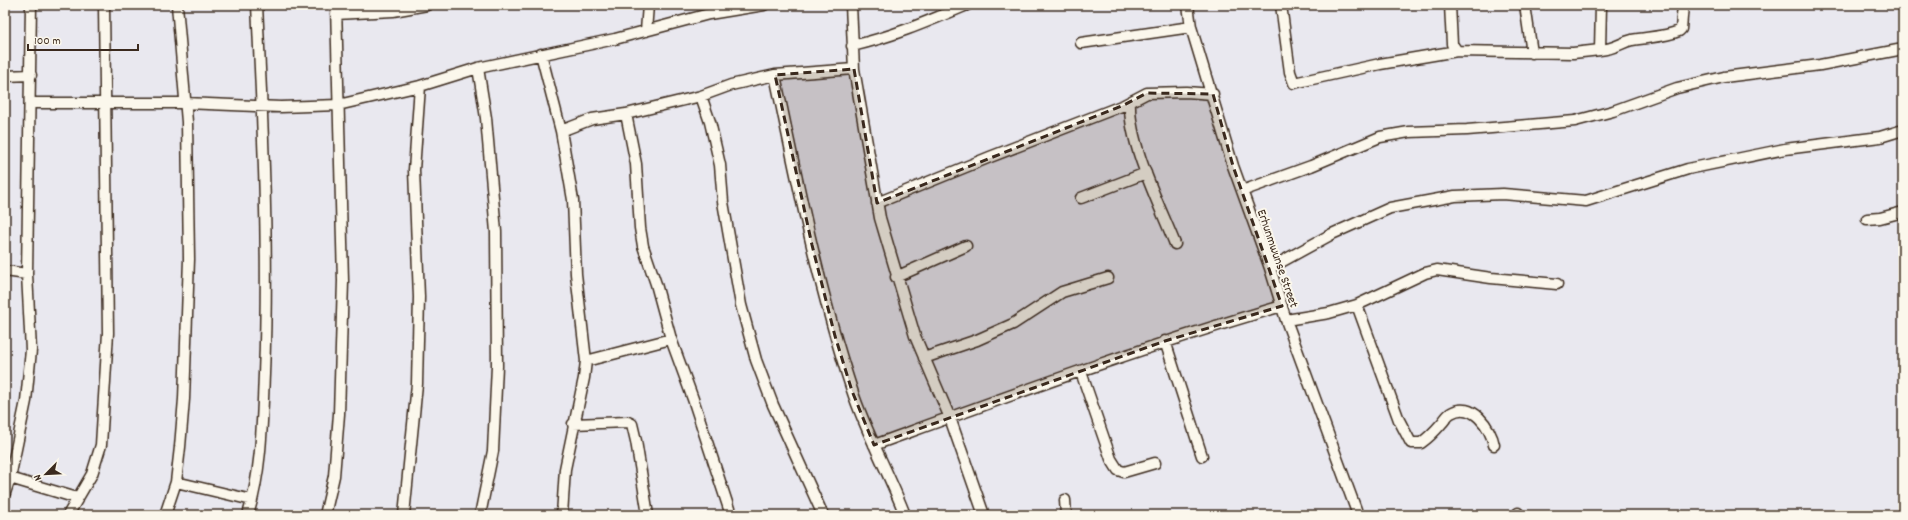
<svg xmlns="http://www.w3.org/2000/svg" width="1908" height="520" viewBox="0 0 1908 520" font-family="Dekko,sans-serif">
	<rect width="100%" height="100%" fill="#e9e8ef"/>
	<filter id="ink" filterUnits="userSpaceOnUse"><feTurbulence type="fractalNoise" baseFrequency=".025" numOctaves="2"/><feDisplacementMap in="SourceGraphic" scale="8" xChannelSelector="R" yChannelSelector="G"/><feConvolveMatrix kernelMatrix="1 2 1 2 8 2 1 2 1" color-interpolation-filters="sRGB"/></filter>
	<g filter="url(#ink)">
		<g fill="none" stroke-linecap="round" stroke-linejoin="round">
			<g stroke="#3b2a1e" stroke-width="13">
				<path id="minor" d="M851 5 854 69 880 218 915 336 950 418 984 515
					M1188 5 1191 27 1233 166 1270 268 1286 320 1358 515
					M1281 5 1290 72 1294 83 1380 64 1457 51
					M1450 5 1452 44 1457 51 1573 53 1600 50
					M1525 5 1532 53
					M1601 5 1600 50C1615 49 1620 43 1632 40 1648 37 1665 37 1679 31L1681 29 1683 5
					M336 14 393 11 427 5
					M646 31 648 5
					M1081 43 1191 27
					M852 46C892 37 929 21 967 5
					M541 54 561 131 573 200 576 274 586 361 584 378 565 469 562 515
					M478 68 486 118 496 232 497 366 493 451 480 515
					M775 75C797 180 818 287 852 390 866 433 889 473 905 515
					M5 76 31 75
					M701 96 710 122 720 165 723 202 741 305 756 360 773 405 823 515
					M1130 102C1128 143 1160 206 1175 244
					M30 103H185L281 107 338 105 420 86 478 68 615 39 709 14 764 5
					M626 114 636 164 640 228 643 246 656 284 671 339 693 399 731 515
					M561 131 592 119 626 114 701 96 731 85 775 75 854 69
					M1242 191 1311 166 1380 137 1409 132 1467 130 1575 121 1613 111 1677 88 1724 77 1820 65 1903 49
					M1081 198 1146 173
					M877 203 990 157 1124 105 1147 93 1186 92 1213 94
					M1867 219 1880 218 1903 212
					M1270 268 1332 234 1390 208 1455 196 1503 194 1586 201 1688 169 1785 149 1880 137 1903 130
					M5 271 27 274
					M896 277 966 246
					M1357 305 1399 420 1411 443H1421C1428 438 1435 431 1441 424 1445 420 1447 415 1451 413 1472 400 1491 428 1494 445
					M1286 320 1329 313 1357 305 1425 273 1437 270 1491 278 1557 284
					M1165 341 1202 456
					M924 358 977 340 1013 324 1062 292 1108 278
					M586 361 671 339
					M1081 372 1111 459 1118 470 1124 472 1155 463
					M573 424 628 422 632 424 636 441 648 515
					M874 445C1009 396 1144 346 1282 306
					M10 478 77 498
					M176 482 252 500
					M5 493 10 478 26 401 31 350 27 274 31 5
					M1065 500 1066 515
					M1518 513 1519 515
					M68 515 92 474 101 445 108 333 104 5
					M165 515 176 482 180 447 184 399 189 259 187 122 177 5
					M248 515C262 469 262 422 264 374 269 251 263 128 257 5
					M325 515 334 476 339 414 343 281 336 5
					M404 515 417 384 419 297 414 170 420 86"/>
			</g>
			<use href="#minor" stroke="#fbf7ec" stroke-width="10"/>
		</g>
	</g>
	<path fill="#3b2a1e" fill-opacity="0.2" stroke="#3b2a1e" stroke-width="3" stroke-dasharray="8 5" stroke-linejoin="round" d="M854 69 877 203 1124 105 1147 93 1213 94 1233 166 1282 306 1165 341 874 445 852 391 835 336 812 245 775 75Z"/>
	<g text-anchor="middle" stroke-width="4" stroke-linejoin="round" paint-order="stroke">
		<g font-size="13" fill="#3b2a1e" stroke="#fbf7ec">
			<text transform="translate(1279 258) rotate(71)" y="5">Erhunmwunse Street</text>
		</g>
	</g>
	<rect width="1908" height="520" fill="none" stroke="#fbf7ec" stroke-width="20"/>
	<rect x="10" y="10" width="1888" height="500" fill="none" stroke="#3b2a1e" stroke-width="1.5" filter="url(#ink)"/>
	<g transform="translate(46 474) rotate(246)" stroke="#fbf7ec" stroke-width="3" paint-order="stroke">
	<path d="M0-3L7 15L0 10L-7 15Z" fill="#3b2a1e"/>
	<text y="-6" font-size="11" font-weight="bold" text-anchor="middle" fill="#3b2a1e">N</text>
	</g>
	<path d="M28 44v6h110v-6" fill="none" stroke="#3b2a1e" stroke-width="2"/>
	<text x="34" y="44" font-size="12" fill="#3b2a1e" stroke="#fbf7ec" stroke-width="3" paint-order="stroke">100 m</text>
</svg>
